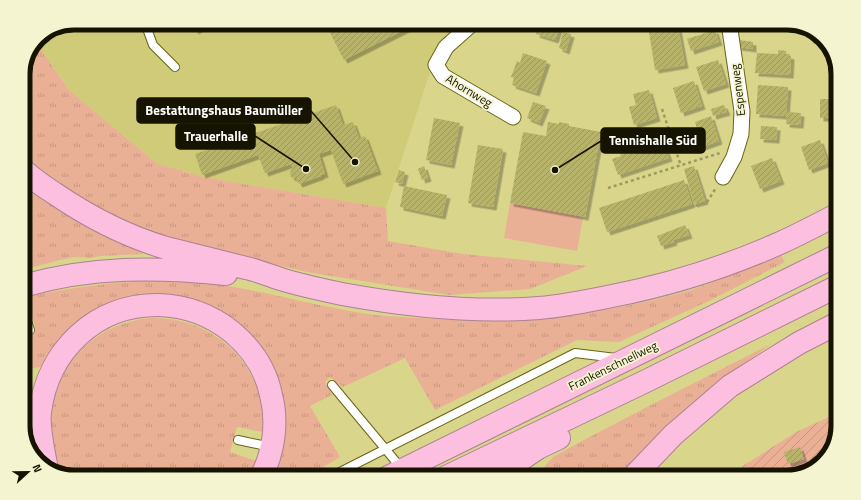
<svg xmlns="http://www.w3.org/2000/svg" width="861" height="500" viewBox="0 0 861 500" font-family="'Titillium Web',sans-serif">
	<defs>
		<pattern id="grass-tufts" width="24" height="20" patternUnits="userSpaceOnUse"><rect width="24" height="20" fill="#e9b095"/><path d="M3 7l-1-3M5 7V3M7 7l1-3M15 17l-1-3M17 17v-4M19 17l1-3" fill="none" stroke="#c7967f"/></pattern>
		<pattern id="garden-furrows" width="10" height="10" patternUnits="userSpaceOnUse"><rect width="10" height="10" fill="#e9b095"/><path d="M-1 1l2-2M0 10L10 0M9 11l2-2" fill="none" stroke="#c7967f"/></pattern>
		<pattern id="building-hatch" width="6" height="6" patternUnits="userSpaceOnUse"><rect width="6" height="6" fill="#b7b36a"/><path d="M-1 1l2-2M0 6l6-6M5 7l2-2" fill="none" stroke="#9d995a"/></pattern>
		<filter id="shadow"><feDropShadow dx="3.5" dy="3.5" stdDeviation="0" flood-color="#0004"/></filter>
	</defs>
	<rect width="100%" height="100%" fill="#d9d58a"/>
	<path fill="#d0cb78" d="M74 23H472L438 47 386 208 203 177 156 163 69 90 36 43 38 38Z"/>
	<path fill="url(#grass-tufts)" d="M36 43 69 90 156 163 203 177 386 208 388 241 463 254 587 266 530 289 449 295 307 272 210 249 148 233 110 215 44 175 23 156V71Z
		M23 182 137 248 143 252V254L102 256 89 258 75 257 60 260 23 270Z
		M780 254 785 262 709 301 619 342 577 340 435 410 405 358 343 387 330 377 325 382 332 395 310 406 340 457 307 477H273L269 364 156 296 43 366 27 370 23 357V325L26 334 36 330 26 297C52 291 79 287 106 284 118 283 131 281 144 280 159 280 175 280 190 281 248 286 304 304 362 313 380 316 400 317 419 318 510 325 603 316 691 290 721 280 751 267 780 254Z
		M151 318C197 317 240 343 257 387 259 393 262 399 263 405 264 413 263 424 263 432L237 427 230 452 257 461 248 477H74L57 472C53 455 49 437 50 418 55 363 96 323 151 318Z
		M771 344C741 367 709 388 681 413 659 433 637 454 619 477H535L553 457 580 442 647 407Z"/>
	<path fill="url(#garden-furrows)" d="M838 413V426L831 451 813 470 787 477H728L732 473 796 432Z"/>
	<path fill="#e9b095" d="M510 203 583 217 577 251 504 238Z"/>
	<path fill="url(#building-hatch)" filter="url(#shadow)" d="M191 23H210L195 31Z
		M325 23H418L344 60Z
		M540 23H561L555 40 536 34Z
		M759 23H774L773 28 759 26Z
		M678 27 685 65 655 70 649 32Z
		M810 29 812 30 824 40H810Z
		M715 30 719 42 691 51 687 39Z
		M563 32 571 34 566 51 559 48Z
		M739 40 753 42V49L738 47Z
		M778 50 786 51V55L791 56 790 75 755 73 757 53 778 54Z
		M523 53 547 61 536 93 512 85 514 78 511 77 517 61 520 63Z
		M718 60 726 84 704 91 696 67Z
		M694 81 702 106 681 113 673 88Z
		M758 85 788 87 786 116 756 114Z
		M649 90 657 118 634 125 629 107 636 105 633 94Z
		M820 99H831V118H820Z
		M533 102 546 106 539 123 527 118Z
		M336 105 343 125 353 122 359 138 365 136 378 171 343 184 331 150 319 154 325 174 321 175V176L299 184 296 178H294L291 177 290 173 291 170 293 169 291 164 265 173 258 155 202 175 195 154Z
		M724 105 727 112 713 116 711 109Z
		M787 112 801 113 800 125 786 124Z
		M711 116 719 141 696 149 691 135 698 132 695 122Z
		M434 118 460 123 451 165 426 160Z
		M548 122 559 124V122L569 124V126L601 132 585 217 510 203 523 132 546 136Z
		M761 126 777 127 776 140 760 139Z
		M660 133 669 158 618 175 612 159 621 156 618 148 635 142 638 153 648 149 645 138Z
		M820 140 828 163 809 170 801 147Z
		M478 145 503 149 493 207 468 203Z
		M772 158 781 181 760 189 751 166Z
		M424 166 428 178 422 180 418 169Z
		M694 166 705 201 694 204 684 169Z
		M399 170 405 172 402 184 395 182Z
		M684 180 692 204 607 232 599 208Z
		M404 186 447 195 442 216 400 207Z
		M685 225 689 235 673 240 674 242 661 246 657 236Z
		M800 447 804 459 788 464 784 452Z
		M751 467 754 477H737L735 472Z"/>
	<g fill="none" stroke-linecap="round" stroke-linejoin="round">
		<g stroke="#696415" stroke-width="10">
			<path id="lane" d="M145 23 153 45 175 67
				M23 309 30 330
				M332 385 402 469
				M238 440 271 447
				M330 477 575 353 616 358"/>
		</g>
		<g stroke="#696415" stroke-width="17">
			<path id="street" d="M473 23 446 47 436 65 443 76 513 117
				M723 177 734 157 741 134 742 111 729 23"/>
		</g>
		<g stroke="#ac8391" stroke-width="24">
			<path id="highway" d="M23 170C33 179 43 186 54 193 89 217 126 236 166 248 193 255 219 261 246 268 260 271 273 277 287 281 305 286 323 290 342 294 407 306 473 313 539 308 563 306 588 301 612 296 669 285 726 267 780 243 800 234 819 224 838 214
				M23 286C91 266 157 267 226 274
				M23 400 33 437
				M47 469C44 454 38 427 40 412 48 350 96 304 159 305 186 306 211 315 232 332 251 348 266 370 271 395 278 422 274 452 261 477
				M388 477 838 255
				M446 477 644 382 838 286
				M493 477 510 467 538 448 559 438
				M633 477 673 435 730 386 799 343 838 323"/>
		</g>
		<path stroke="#9d9a60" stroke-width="2.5" stroke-dasharray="3 3" stroke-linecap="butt" d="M662 109 681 166
			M608 188 720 153
			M627 228 707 202 716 188
			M758 468 762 477"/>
		<use href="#lane" stroke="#fff" stroke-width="8"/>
		<use href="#street" stroke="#fff" stroke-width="15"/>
		<use href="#highway" stroke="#fcbfdf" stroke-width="22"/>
	</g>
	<g text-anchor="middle" stroke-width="3.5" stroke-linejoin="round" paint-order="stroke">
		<g font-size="12" fill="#161400" stroke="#f5f4d0">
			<text transform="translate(738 90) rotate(-97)" y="4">Espenweg</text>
			<text transform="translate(469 91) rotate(31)" y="4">Ahornweg</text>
			<text transform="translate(613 366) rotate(-26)" y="4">Frankenschnellweg</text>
		</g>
	</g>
	<path d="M0 0H861V500H0ZM74 30H787A44 44 0 0 1 831 74V426A44 44 0 0 1 787 470H74A44 44 0 0 1 30 426V74A44 44 0 0 1 74 30Z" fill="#f5f4d0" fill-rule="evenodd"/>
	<path fill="none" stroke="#161400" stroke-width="5" d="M74 30H787A44 44 0 0 1 831 74V426A44 44 0 0 1 787 470H74A44 44 0 0 1 30 426V74A44 44 0 0 1 74 30Z"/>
	<path fill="none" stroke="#161400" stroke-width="1.5" d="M355 162L311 111M306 169L255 136M555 170L601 141"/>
	<g fill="#161400" stroke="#f5f4d0" stroke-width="1.5">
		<circle cx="355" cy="162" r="4"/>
		<circle cx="306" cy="169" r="4"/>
		<circle cx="555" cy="170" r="4"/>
	</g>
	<g fill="#161400" stroke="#161400" stroke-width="1.5">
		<rect x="137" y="98" width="174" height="25" rx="4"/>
		<rect x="176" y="124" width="79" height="25" rx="4"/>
		<rect x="601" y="128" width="104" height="25" rx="4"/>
	</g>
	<g font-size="13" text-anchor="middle" font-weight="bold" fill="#fff">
		<text x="224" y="115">Bestattungshaus Baumüller</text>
		<text x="216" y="141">Trauerhalle</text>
		<text x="653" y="145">Tennishalle Süd</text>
	</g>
	<g transform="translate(28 472) rotate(68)" stroke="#f5f4d0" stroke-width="3" paint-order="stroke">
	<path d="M0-3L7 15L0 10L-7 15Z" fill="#161400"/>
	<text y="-6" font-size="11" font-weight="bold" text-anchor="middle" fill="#161400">N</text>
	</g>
</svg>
